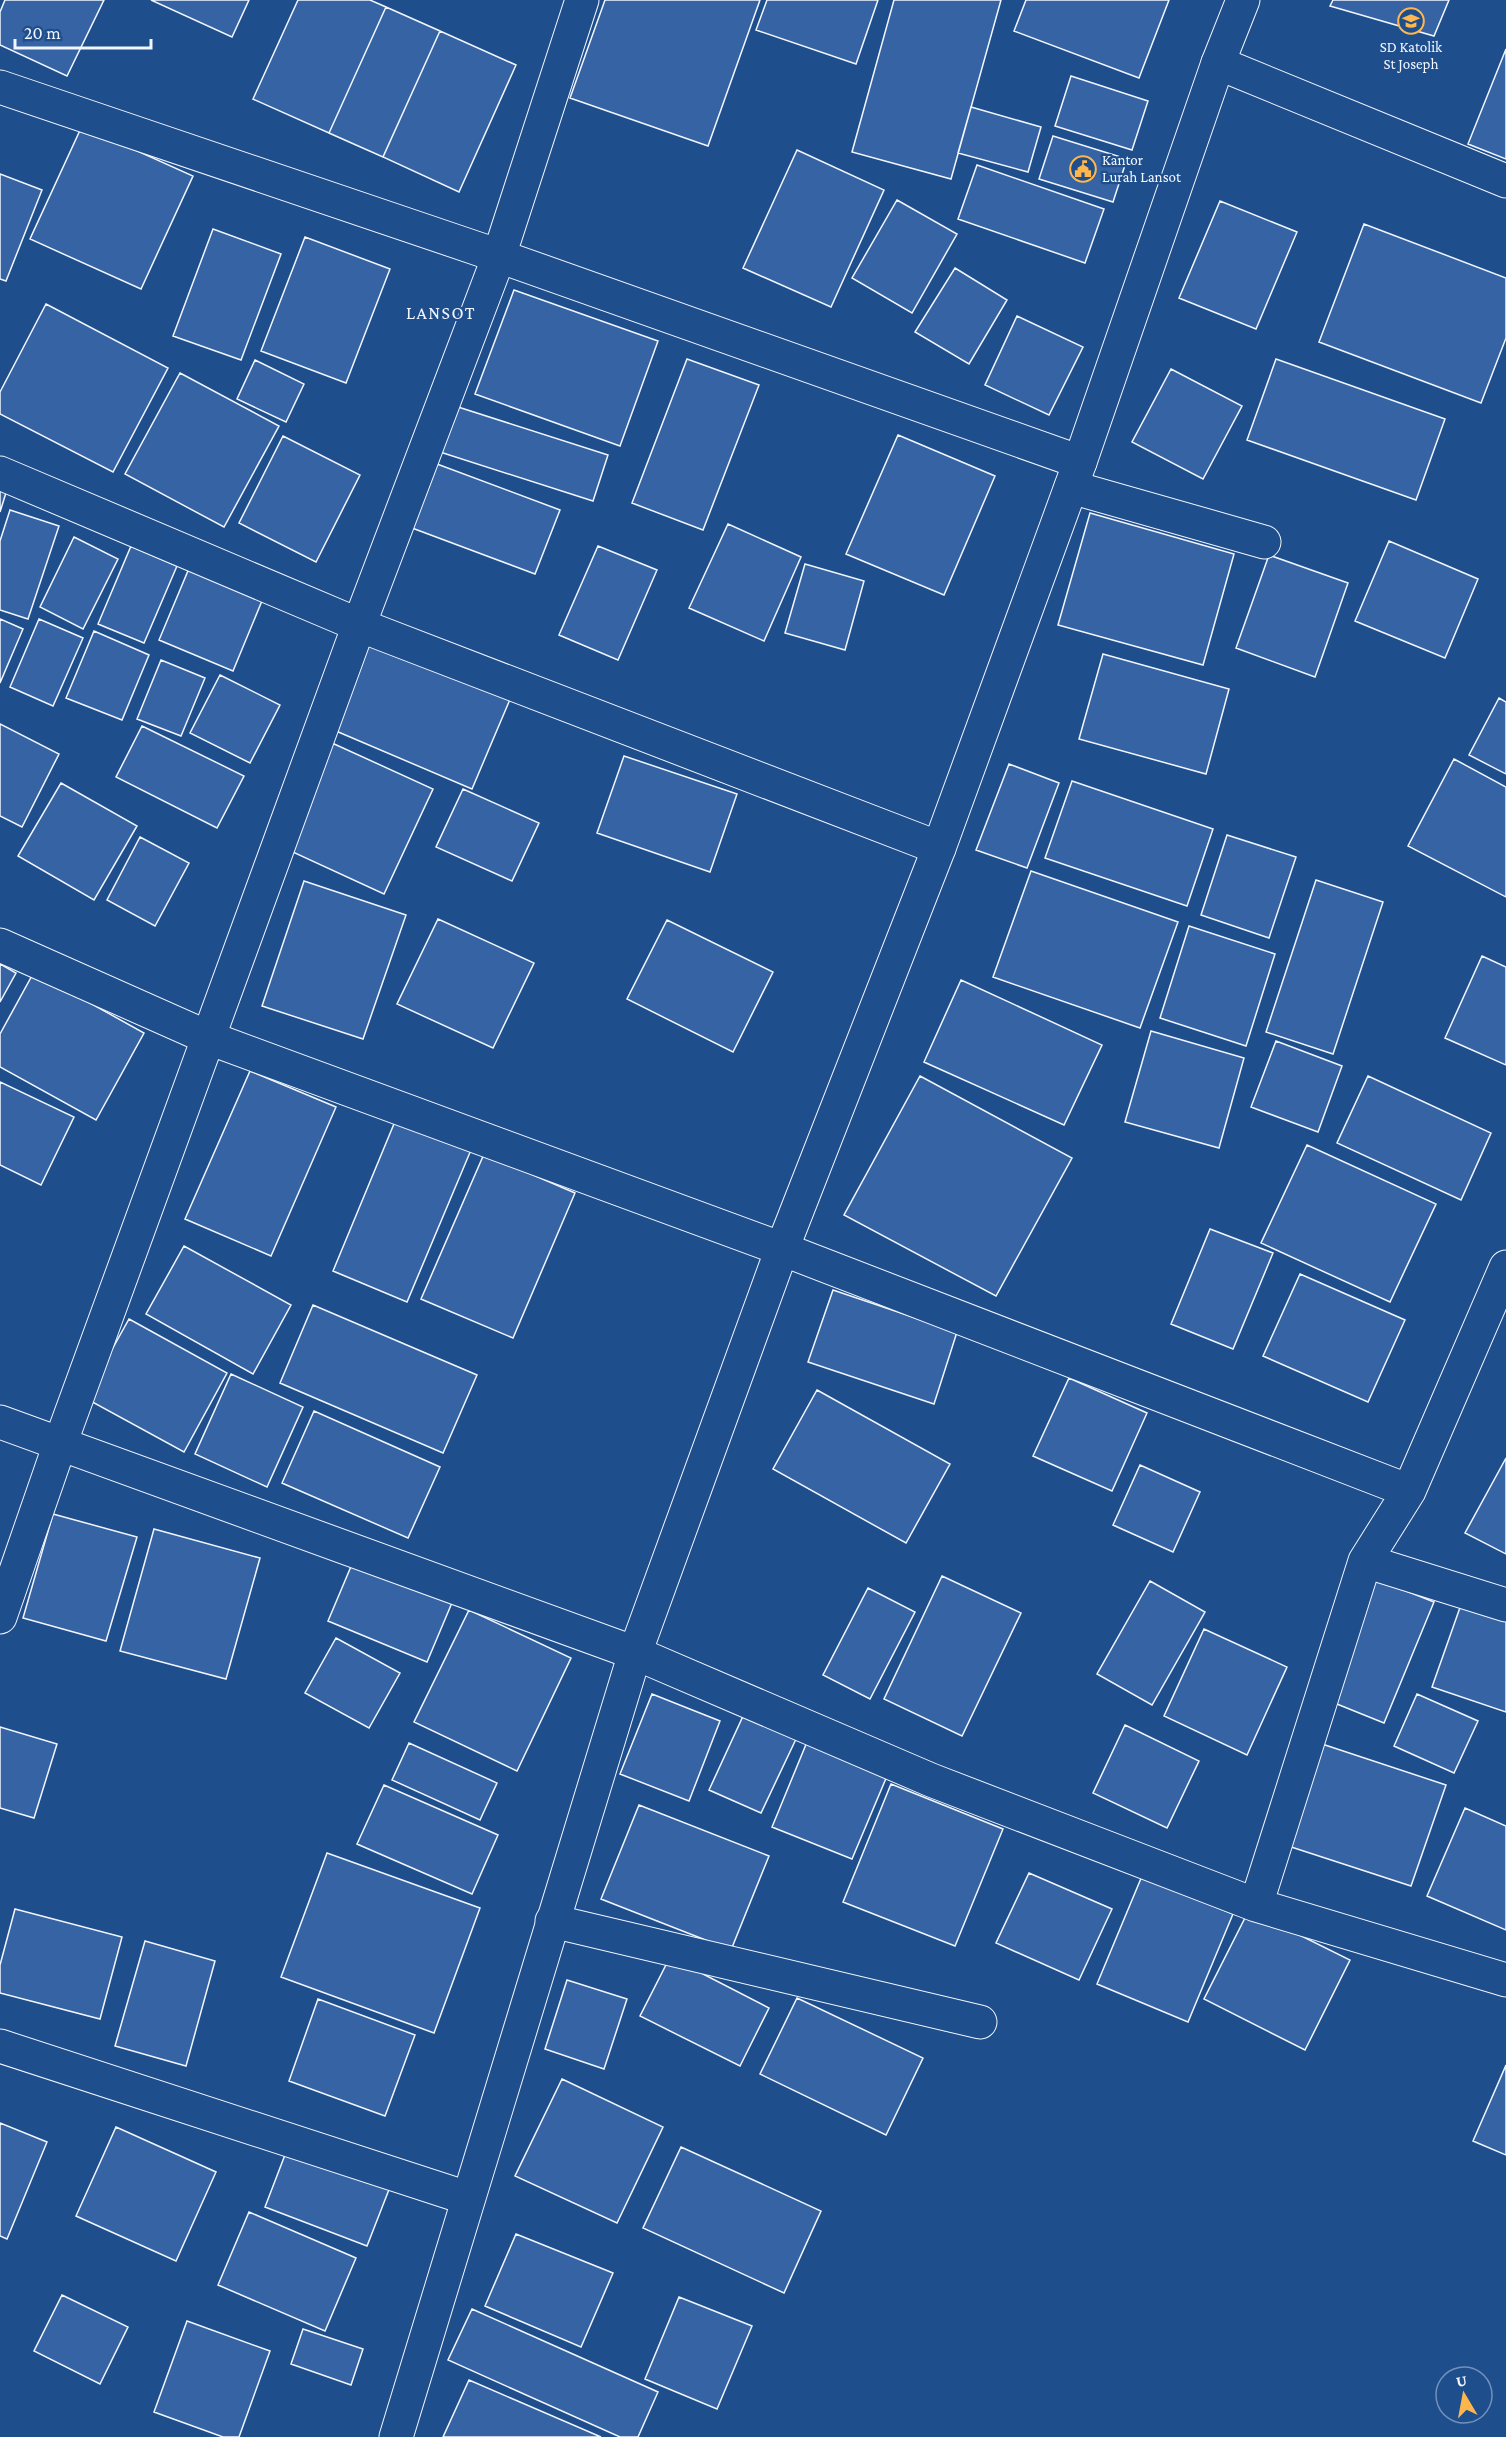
<svg xmlns="http://www.w3.org/2000/svg" width="1506" height="2437" viewBox="0 0 1506 2437" font-family="'Crimson Pro',serif">
	<rect width="100%" height="100%" fill="#1f4e8c"/>
	<path fill="#3563a3" stroke="#f2f6ff" stroke-width="1.5" d="M5 0H104L67 76 0 45V12Z
		M151 0H249L232 37Z
		M298 0H370L386 7 329 133 253 99Z
		M605 0H760L708 146 570 98Z
		M767 0H878L856 64 756 30Z
		M894 0H1001L951 179 852 152Z
		M1026 0H1169L1139 78 1014 31Z
		M1333 0H1449L1434 36 1330 6Z
		M386 7 440 31 383 157 329 133Z
		M440 31 516 65 459 192 383 157Z
		M1506 49V159L1468 144Z
		M1071 76 1148 101 1132 150 1055 126Z
		M971 107 1041 127 1028 172 958 153Z
		M82 126 193 176 141 289 30 239Z
		M1053 136 1127 159 1113 202 1039 179Z
		M797 150 884 190 831 307 743 268Z
		M977 165 1104 209 1085 263 958 219Z
		M0 174 42 190 6 281 0 279Z
		M897 200 957 234 912 313 852 278Z
		M1220 201 1297 232 1256 329 1179 298Z
		M1364 224 1506 278V338L1481 403 1319 342Z
		M213 229 281 254 241 360 173 336Z
		M305 237 390 269 346 383 261 351Z
		M955 268 1007 300 969 364 915 332Z
		M514 290 658 341 620 446 475 394Z
		M46 304 168 368 113 472 0 414V392Z
		M1017 316 1083 347 1049 415 985 385Z
		M687 359 759 385 703 530 632 503Z
		M1276 359 1445 419 1416 500 1247 440Z
		M255 360 304 384 286 422 237 399Z
		M1171 369 1242 406 1203 479 1132 442Z
		M180 373 279 426 224 527 125 474Z
		M455 406 608 455 593 501 440 452Z
		M898 435 995 476 944 595 846 554Z
		M283 436 360 475 316 562 239 523Z
		M429 461 560 510 535 574 404 525Z
		M0 477 10 480 0 512Z
		M10 510 59 526 28 619 0 610V541Z
		M1090 513 1234 554 1203 665 1058 625Z
		M728 524 801 557 764 641 689 608Z
		M74 537 118 559 83 629 40 607Z
		M1389 541 1478 579 1445 658 1355 621Z
		M131 546 177 566 144 643 98 624Z
		M598 546 657 570 618 660 559 635Z
		M1269 555 1348 583 1315 677 1236 648Z
		M805 564 864 581 845 650 785 633Z
		M190 566 264 596 233 671 159 640Z
		M0 619 23 629 0 683Z
		M39 619 83 638 53 706 10 687Z
		M94 631 149 655 122 720 66 698Z
		M368 637 511 697 472 789 329 728Z
		M1103 654 1229 689 1206 774 1079 739Z
		M161 660 205 678 181 736 137 719Z
		M220 675 280 705 250 763 190 733Z
		M1499 698 1506 702V774L1469 755Z
		M0 724 59 754 22 827 0 816Z
		M142 726 244 776 217 828 116 777Z
		M332 743 433 789 384 894 284 848Z
		M624 756 737 794 710 872 597 833Z
		M1454 759 1506 787V897L1408 846Z
		M1009 764 1059 783 1027 868 976 850Z
		M1072 781 1213 829 1187 906 1045 858Z
		M61 783 137 826 94 900 18 856Z
		M463 789 539 823 512 881 436 847Z
		M1227 835 1296 857 1269 938 1201 915Z
		M140 837 189 863 155 926 107 900Z
		M1031 871 1178 922 1140 1028 993 977Z
		M1316 880 1383 902 1333 1054 1266 1032Z
		M304 881 406 915 363 1039 262 1006Z
		M438 919 534 963 493 1048 397 1004Z
		M667 920 773 972 733 1052 627 999Z
		M1189 926 1275 954 1246 1046 1160 1018Z
		M1482 956 1506 967V1065L1445 1038Z
		M0 964 16 973 0 1002Z
		M34 972 144 1033 96 1120 0 1067V1034Z
		M961 980 1102 1045 1064 1125 924 1062Z
		M1151 1031 1244 1058 1219 1148 1125 1122Z
		M1276 1041 1342 1066 1318 1132 1251 1107Z
		M250 1071 336 1107 271 1256 185 1219Z
		M920 1076 1072 1158 996 1296 844 1215Z
		M1368 1076 1491 1133 1461 1200 1337 1143Z
		M0 1082 74 1117 41 1185 0 1165Z
		M396 1119 471 1150 407 1302 333 1271Z
		M1307 1145 1436 1204 1390 1302 1261 1243Z
		M484 1154 575 1193 513 1338 421 1299Z
		M1210 1229 1273 1253 1233 1349 1171 1324Z
		M184 1246 291 1305 253 1374 146 1314Z
		M1300 1274 1405 1320 1368 1402 1263 1356Z
		M833 1290 957 1332 934 1404 808 1362Z
		M313 1305 477 1375 443 1453 280 1383Z
		M129 1319 227 1373 184 1452 85 1398Z
		M231 1374 303 1407 267 1487 195 1454Z
		M1069 1378 1147 1413 1112 1491 1033 1456Z
		M817 1390 950 1464 906 1543 773 1469Z
		M314 1411 440 1467 408 1538 282 1483Z
		M1506 1458V1554L1465 1533Z
		M1140 1465 1200 1492 1173 1552 1113 1525Z
		M53 1514 137 1537 106 1641 23 1618Z
		M154 1529 260 1558 226 1679 120 1651Z
		M355 1557 454 1598 427 1662 328 1621Z
		M942 1576 1021 1613 962 1736 884 1699Z
		M1376 1579 1434 1602 1384 1723 1327 1700Z
		M1150 1581 1205 1612 1152 1705 1097 1674Z
		M868 1588 915 1612 870 1699 823 1675Z
		M1463 1599 1506 1614V1712L1432 1687Z
		M469 1610 571 1658 517 1771 414 1722Z
		M1204 1629 1287 1667 1247 1755 1164 1716Z
		M336 1638 400 1673 369 1728 305 1693Z
		M652 1694 720 1721 689 1801 620 1774Z
		M1417 1694 1478 1721 1454 1773 1394 1746Z
		M744 1714 797 1737 761 1813 709 1790Z
		M1125 1725 1199 1761 1167 1828 1093 1793Z
		M0 1727 57 1744 34 1818 0 1808Z
		M807 1742 887 1776 852 1859 772 1827Z
		M1316 1742 1446 1785 1411 1886 1282 1844Z
		M409 1743 497 1783 480 1820 392 1780Z
		M891 1784 1003 1829 955 1946 843 1902Z
		M384 1785 498 1835 472 1894 357 1844Z
		M639 1805 769 1856 731 1950 601 1899Z
		M1465 1808 1506 1826V1930L1427 1896Z
		M327 1853 480 1908 434 2033 281 1977Z
		M1029 1873 1112 1909 1079 1980 996 1943Z
		M1142 1876 1233 1914 1188 2022 1097 1984Z
		M15 1909 122 1937 100 2019 0 1993V1965Z
		M1249 1910 1350 1960 1305 2050 1204 1999Z
		M145 1941 215 1961 186 2066 115 2046Z
		M670 1957 769 2008 740 2066 640 2016Z
		M567 1980 627 1999 604 2069 545 2049Z
		M797 1998 923 2058 886 2135 760 2074Z
		M318 1999 415 2035 385 2116 289 2081Z
		M1506 2065V2155L1473 2141Z
		M562 2079 663 2127 617 2223 515 2176Z
		M0 2123 47 2142 7 2239 0 2236Z
		M116 2127 216 2172 176 2261 76 2216Z
		M288 2147 390 2187 367 2246 265 2207Z
		M681 2147 821 2211 784 2293 643 2228Z
		M249 2212 356 2258 325 2331 218 2285Z
		M516 2234 613 2273 581 2347 485 2306Z
		M62 2295 128 2327 100 2384 34 2351Z
		M679 2297 752 2326 717 2409 645 2379Z
		M472 2309 658 2392 638 2437H620L448 2360Z
		M187 2321 270 2351 239 2437H223L154 2412Z
		M303 2329 363 2349 351 2385 291 2364Z
		M469 2380 601 2437H443Z"/>
	<g fill="none" stroke-linecap="round" stroke-linejoin="round">
		<g stroke="#f2f6ff" stroke-width="35">
			<path id="minor" d="M1218 63 1506 181
				M0 87 499 256 1080 462
				M0 473 359 625 939 848
				M1071 487 1264 542
				M0 945 209 1038 782 1249 1409 1491
				M0 1422 635 1653 931 1780 1256 1905 1506 1980
				M1365 1561 1506 1605
				M0 1617 60 1444 359 625 499 256 582 0
				M1256 1905 1365 1561 1409 1491 1506 1267
				M552 1921 980 2022
				M0 2046 467 2198"/>
		</g>
		<g stroke="#f2f6ff" stroke-width="35">
			<path id="highway" d="M396 2437 635 1653 782 1249 939 848 1080 462 1218 63 1243 0"/>
		</g>
		<use href="#minor" stroke="#1f4e8c" stroke-width="33"/>
		<use href="#highway" stroke="#1f4e8c" stroke-width="33"/>
	</g>
	<defs>
		<g id="school-ring" transform="scale(1.35)"><circle r="9.5" fill="#1f4e8c" stroke="#ffb74d" stroke-width="1.5"/><path d="M0-5L7-2L0 1L-7-2ZM-4 1L0 2.5L4 1V4Q0 6-4 4Z" fill="#ffb74d"/></g>
		<g id="civic-ring" transform="scale(1.35)"><circle r="9.5" fill="#1f4e8c" stroke="#ffb74d" stroke-width="1.5"/><path d="M-.6-6.5H3V-4.5H.6V-3L4-1V1h2V6H-6V1h2V-1L-.6-3ZM-1.2 2.5V6h2.4V2.5Z" fill="#ffb74d"/></g>
	</defs>
	<g fill-rule="evenodd">
		<use href="#school-ring" x="1411" y="21"/>
		<use href="#civic-ring" x="1083" y="169"/>
	</g>
	<g text-anchor="middle" stroke-width="4.5" stroke-linejoin="round" paint-order="stroke">
		<g font-size="15" fill="#f2f6ff" stroke="#1f4e8c">
			<text x="1411" y="52">SD Katolik<tspan x="1411" dy="17">St Joseph</tspan></text>
			<text x="1102" y="165" text-anchor="start">Kantor<tspan x="1102" dy="17">Lurah Lansot</tspan></text>
		</g>
		<g font-size="18" letter-spacing="1.5" fill="#f2f6ff" stroke="#1f4e8c">
			<text x="441" y="319">LANSOT</text>
		</g>
	</g>
	<g transform="translate(1464 2395) rotate(350)"><circle r="28" fill="#1f4e8c" stroke="#7391ba" stroke-width="1.5"/>
	<path d="M0-4.5L10 22L0 15L-10 22Z" fill="#ffb74d"/>
	<text y="-9" font-size="16" font-weight="bold" text-anchor="middle" fill="#f2f6ff">U</text>
	</g>
	<path d="M15 39v9h136v-9" fill="none" stroke="#f2f6ff" stroke-width="3"/>
	<text x="24" y="39" font-size="18" fill="#f2f6ff" stroke="#1f4e8c" stroke-width="4.5" paint-order="stroke">20 m</text>
</svg>
